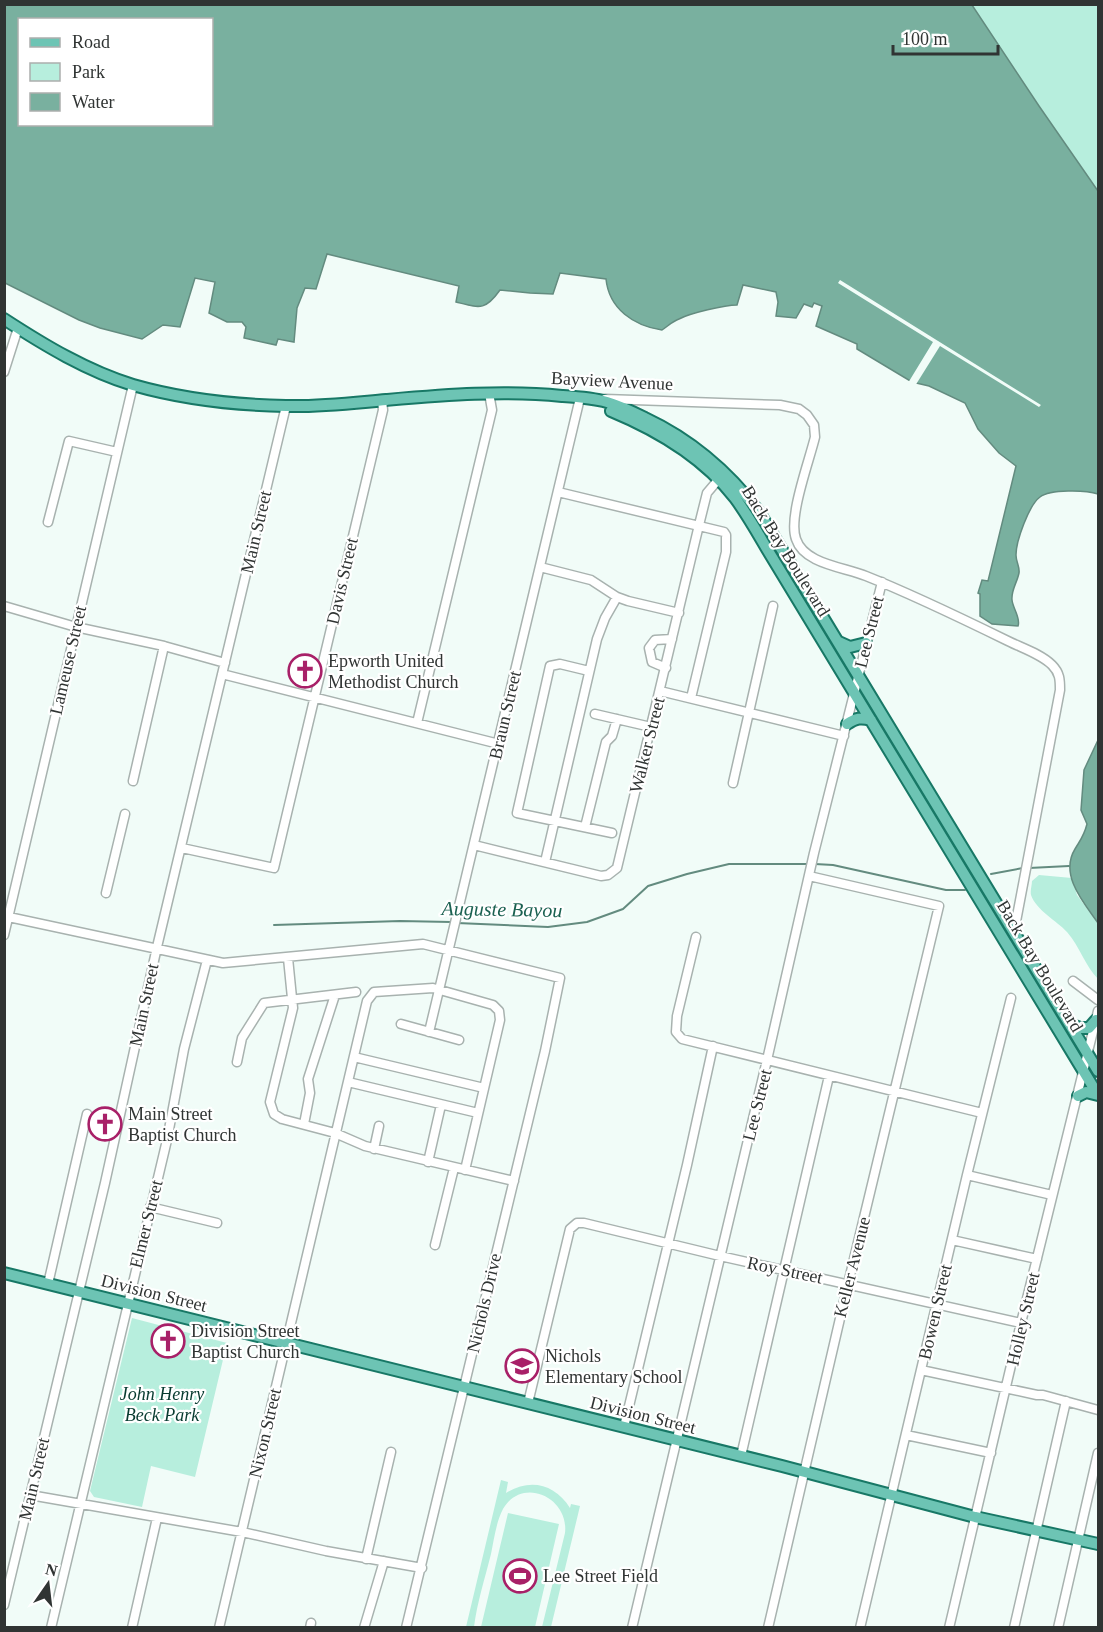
<svg xmlns="http://www.w3.org/2000/svg" width="1103" height="1632" viewBox="0 0 1103 1632" font-family="Georgia,serif">
	<rect width="100%" height="100%" fill="#f1fcf8"/>
	<path fill="#b7eedd" d="M972 5H1098V191L1039 106Z
		M1039 875 1072 878 1077 895 1098 923V979C1085 966 1080 947 1067 932 1057 921 1036 910 1031 895 1030 891 1032 885 1032 881Z
		M132 1318 227 1343 195 1477 151 1466 142 1507 94 1497 90 1491Z
		M501 1480 508 1482 506 1493C530 1478 555 1484 570 1508L571 1504 580 1506 551 1627H542L565 1533C569 1497 522 1476 503 1509 496 1522 494 1540 491 1554 485 1578 477 1603 474 1627H466Z
		M508 1513 559 1524 535 1627H481Z"/>
	<path fill="#79b09f" stroke="#638b7f" stroke-width="1.5" fill-rule="evenodd" d="M4 5H972L1039 106 1098 191V494C1086 490 1050 489 1040 497 1029 505 1016 541 1016 555 1016 562 1020 567 1019 573 1017 583 1011 590 1012 600 1013 609 1021 618 1018 626L992 624 980 616V594L978 593 982 580 988 581 1016 466 999 453 978 429 965 403 929 386 912 382 857 349V344L816 326 822 306 814 303 812 307 804 304 796 318 776 316 778 302 776 292 743 285 737 305C725 305 690 313 679 319 673 321 668 326 662 330 634 326 609 309 606 279L560 273 553 294 530 293 500 290C485 311 480 308 456 302L459 286 327 254 316 289 305 288 297 308 294 342 278 339 276 345 244 338 246 327 242 322H227L209 313 215 282 195 278 180 327 163 325 142 339 100 328 79 320 5 283ZM20 20H212V124H20Z
		M1098 740V923C1084 903 1059 875 1075 849 1081 839 1084 836 1087 824L1081 810 1084 770Z"/>
	<path fill="#f1fcf8" d="M840 280 1041 405 1039 407 940 346 915 386 908 383 933 342 838 283Z"/>
	<g fill="none" stroke-linecap="round" stroke-linejoin="round">
		<path stroke="#638b7f" stroke-width="2" d="M815 864 833 865 946 890H965
			M1029 868 1069 866
			M991 874 1023 868
			M457 923 548 927 587 922 623 909 648 886 687 874 729 864H809
			M274 925 400 921 451 922"/>
		<g stroke="#a8b2af" stroke-width="11">
			<path id="minor" d="M4 372 18 328
				M605 399 780 405 799 409 807 415 814 425 815 437C809 462 788 517 796 539 804 564 844 567 866 576 914 595 961 618 1008 641 1022 648 1041 654 1052 665 1060 673 1060 680 1060 690L1014 932
				M558 492 724 532 726 535V552L691 698
				M48 522 69 441 117 452
				M540 567 591 580 617 597 628 601 679 613
				M4 606 76 627 164 646 225 663
				M666 668 652 662 649 648 655 640 672 639
				M589 671 560 664 550 666 517 813 612 833
				M222 674 499 744
				M660 691 844 736
				M595 714 651 727
				M417 723 492 410 489 393
				M133 781 164 646
				M733 783 773 606
				M585 827 606 742 612 736 617 719
				M474 845 601 876 608 875 617 868 699 525 707 493 718 480
				M182 848 274 868 383 410 382 400
				M545 862 597 639 605 618 617 597
				M106 893 125 814
				M4 916 223 963 423 944 560 978 545 1051 406 1628
				M4 935 133 385
				M696 937 677 1016 676 1032 682 1039 982 1113
				M288 958 293 1008 270 1102 274 1114 282 1119 335 1133 365 1146 514 1181
				M1073 981 1098 1000
				M401 1024 459 1040
				M429 1032 580 398H586
				M354 1057 484 1088
				M237 1062 242 1038 264 1003 356 992
				M348 1082 478 1113
				M304 1124 310 1093 308 1079 335 995
				M374 1149 379 1126
				M428 1162 441 1105
				M967 1175 1052 1195
				M150 1207 217 1223
				M952 1240 1037 1259
				M435 1245 454 1168
				M48 1284 87 1114
				M921 1370 1037 1395H1043L1098 1410
				M528 1403 570 1229 577 1223H584L720 1256 1021 1323
				M624 1427 687 1165 713 1046
				M906 1435 991 1453
				M741 1456 829 1076
				M30 1495 242 1532 326 1551 422 1568
				M366 1559 391 1452
				M4 1605 105 1183 157 947 286 406
				M51 1628 167 1140 184 1049 207 960
				M132 1628 157 1518
				M219 1628 367 1001 374 992 433 988 493 1005 499 1011 500 1020 465 1170
				M310 1628 311 1623
				M364 1628 384 1561
				M632 1628 767 1060 814 853 882 582
				M768 1628 848 1284 939 906 809 876
				M860 1628 967 1175 1011 998
				M949 1628 1021 1323 1098 1011
				M1014 1628 1066 1401
				M1058 1628 1098 1453"/>
		</g>
		<g stroke="#187866" stroke-width="14">
			<path id="major" d="M4 319C44 345 87 371 133 385 182 399 236 405 286 406 319 407 352 403 386 400 445 395 503 390 562 396 577 397 593 398 607 402 620 406 633 412 645 418 692 440 728 471 759 512L1098 1071
				M611 411C657 430 704 458 735 498 747 514 757 532 767 549L1098 1095
				M839 642 850 647 866 643
				M847 724C856 718 861 717 871 720
				M1070 1024 1080 1028H1089L1096 1020
				M1078 1096 1086 1092 1098 1095
				M4 1273 782 1466 975 1517 1098 1544"/>
		</g>
		<use href="#minor" stroke="#fff" stroke-width="8"/>
		<use href="#major" stroke="#6dc4b4" stroke-width="10"/>
	</g>
	<defs>
		<g id="church-ring" transform="scale(1.725)"><circle r="9.5" fill="#fff" stroke="#a82068" stroke-width="1.5"/><path d="M-1.2-6h2.4v3.5h3.3v2.4h-3.3V6h-2.4V-.1h-3.3v-2.4h3.3Z" fill="#a82068"/></g>
		<g id="school-ring" transform="scale(1.725)"><circle r="9.5" fill="#fff" stroke="#a82068" stroke-width="1.5"/><path d="M0-5L7-2L0 1L-7-2ZM-4 1L0 2.5L4 1V4Q0 6-4 4Z" fill="#a82068"/></g>
		<g id="stadium-ring" transform="scale(1.725)"><circle r="9.5" fill="#fff" stroke="#a82068" stroke-width="1.5"/><path d="M0-5a6.5 5 0 1 0 0 10a6.5 5 0 1 0 0-10ZM-3.5-1.8h7v3.6h-7Z" fill="#a82068"/></g>
	</defs>
	<g fill-rule="evenodd">
		<use href="#church-ring" x="305" y="671"/>
		<use href="#church-ring" x="105" y="1124"/>
		<use href="#church-ring" x="168" y="1341"/>
		<use href="#school-ring" x="522" y="1366"/>
		<use href="#stadium-ring" x="520" y="1576"/>
	</g>
	<g text-anchor="middle" stroke-width="4.5" stroke-linejoin="round" paint-order="stroke">
		<g font-size="18" fill="#303433" stroke="#fff">
			<text transform="translate(612 381) rotate(3)" y="6">Bayview Avenue</text>
			<text transform="translate(256 532) rotate(-77)" y="6">Main Street</text>
			<text transform="translate(786 551) rotate(58)" y="6">Back Bay Boulevard</text>
			<text transform="translate(342 581) rotate(-77)" y="6">Davis Street</text>
			<text transform="translate(869 632) rotate(-76)" y="6">Lee Street</text>
			<text transform="translate(68 660) rotate(-77)" y="6">Lameuse Street</text>
			<text transform="translate(505 715) rotate(-77)" y="6">Braun Street</text>
			<text transform="translate(647 745) rotate(-76)" y="6">Walker Street</text>
			<text transform="translate(1040 966) rotate(59)" y="6">Back Bay Boulevard</text>
			<text transform="translate(144 1005) rotate(-78)" y="6">Main Street</text>
			<text transform="translate(757 1105) rotate(-76)" y="6">Lee Street</text>
			<text transform="translate(146 1224) rotate(-76)" y="6">Elmer Street</text>
			<text transform="translate(852 1267) rotate(-76)" y="6">Keller Avenue</text>
			<text transform="translate(785 1270) rotate(12)" y="6">Roy Street</text>
			<text transform="translate(154 1293) rotate(14)" y="6">Division Street</text>
			<text transform="translate(484 1303) rotate(-77)" y="6">Nichols Drive</text>
			<text transform="translate(935 1312) rotate(-77)" y="6">Bowen Street</text>
			<text transform="translate(1023 1319) rotate(-77)" y="6">Holley Street</text>
			<text transform="translate(643 1415) rotate(14)" y="6">Division Street</text>
			<text transform="translate(265 1433) rotate(-77)" y="6">Nixon Street</text>
			<text transform="translate(34 1479) rotate(-77)" y="6">Main Street</text>
		</g>
		<g font-size="18" fill="#303433" stroke="#fff" text-anchor="start">
			<text x="328" y="667">Epworth United<tspan x="328" dy="21">Methodist Church</tspan></text>
			<text x="128" y="1120">Main Street<tspan x="128" dy="21">Baptist Church</tspan></text>
			<text x="191" y="1337">Division Street<tspan x="191" dy="21">Baptist Church</tspan></text>
			<text x="545" y="1362">Nichols<tspan x="545" dy="21">Elementary School</tspan></text>
			<text x="543" y="1582">Lee Street Field</text>
		</g>
		<g font-size="18" font-style="italic" fill="#083b30" stroke="#fff">
			<text x="162" y="1400">John Henry<tspan x="162" dy="21">Beck Park</tspan></text>
		</g>
		<g font-size="20" font-style="italic" fill="#1b6151" stroke="#fff">
			<text transform="translate(502 909) rotate(1)" y="7">Auguste Bayou</text>
		</g>
	</g>
	<rect width="1103" height="1632" fill="none" stroke="#303433" stroke-width="12"/>
	<rect x="18" y="18" width="195" height="108" fill="#ffffff" stroke="#acaead" stroke-width="1.5"/>
	<rect x="30" y="38" width="30" height="9" fill="#6dc4b4" stroke="#acaead" stroke-width="1.5"/>
	<text x="72" y="48" font-size="18" fill="#303433">Road</text>
	<rect x="30" y="63" width="30" height="18" fill="#b7eedd" stroke="#acaead" stroke-width="1.5"/>
	<text x="72" y="78" font-size="18" fill="#303433">Park</text>
	<rect x="30" y="93" width="30" height="18" fill="#79b09f" stroke="#acaead" stroke-width="1.5"/>
	<text x="72" y="108" font-size="18" fill="#303433">Water</text>
	<g transform="translate(48 1584) rotate(14)" stroke="#ffffff" stroke-width="4.5" paint-order="stroke">
	<path d="M0-4.5L10 22L0 15L-10 22Z" fill="#303433"/>
	<text y="-9" font-size="16" font-weight="bold" text-anchor="middle" fill="#303433">N</text>
	</g>
	<path d="M893 45v9h105v-9" fill="none" stroke="#303433" stroke-width="3"/>
	<text x="902" y="45" font-size="18" fill="#303433" stroke="#ffffff" stroke-width="4.5" paint-order="stroke">100 m</text>
</svg>
